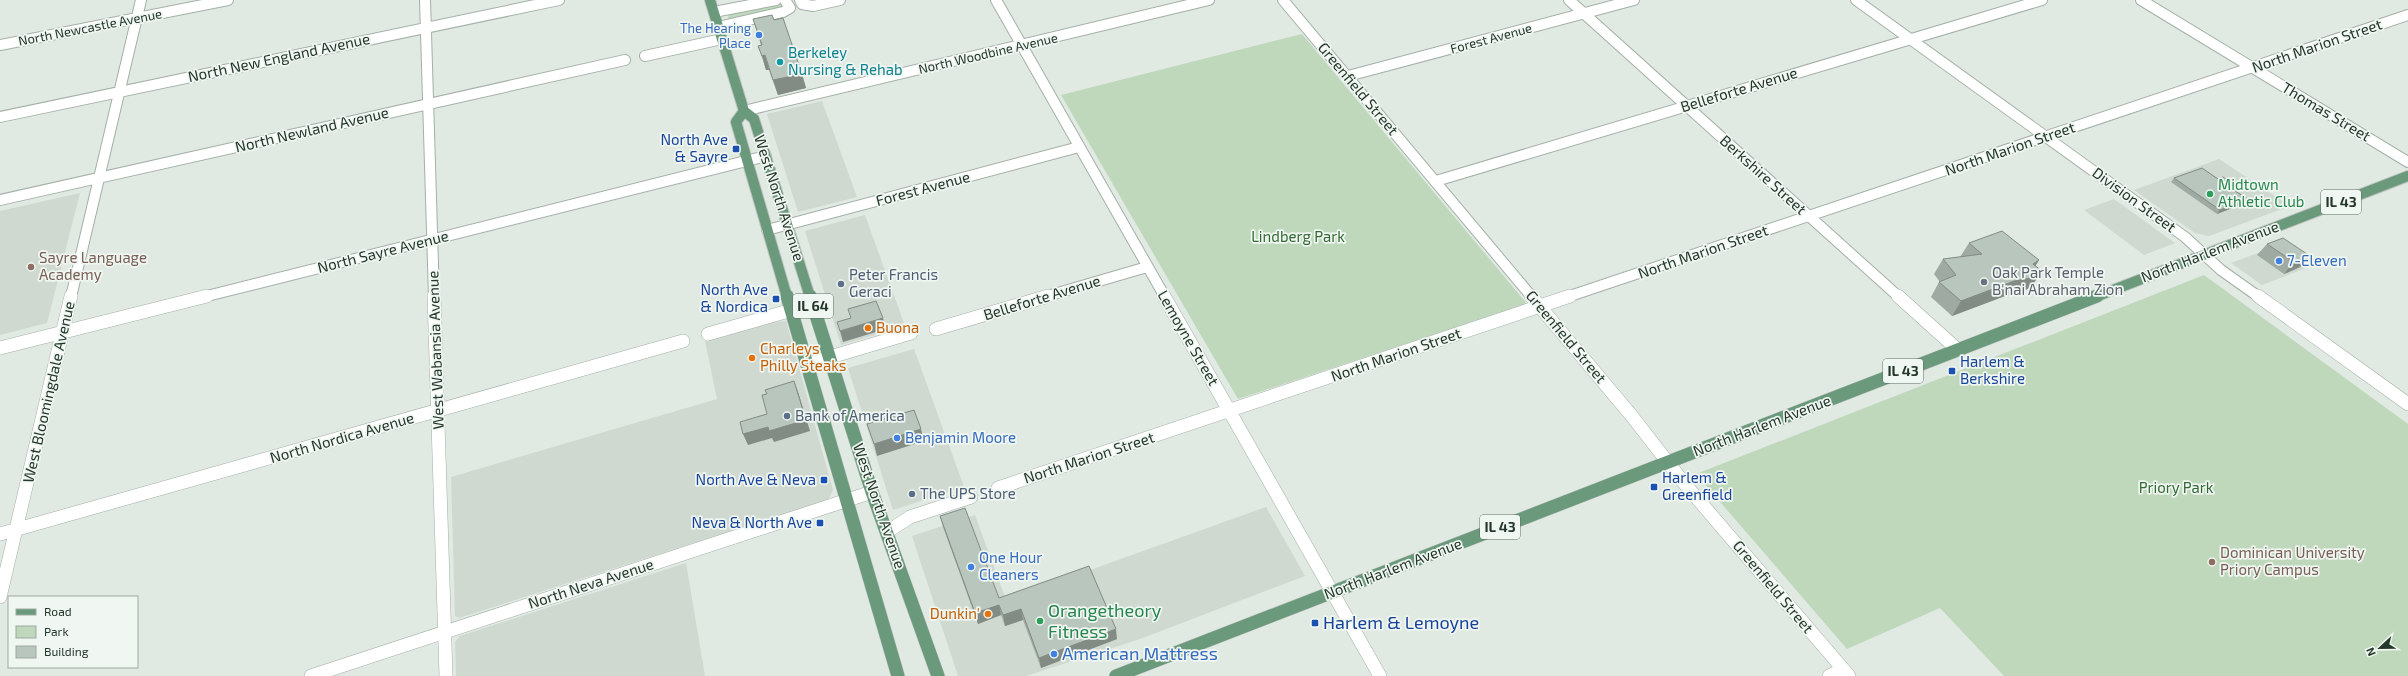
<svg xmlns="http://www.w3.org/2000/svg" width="2408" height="676" viewBox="0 0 2408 676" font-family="'Exo 2',sans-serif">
	<rect width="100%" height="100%" fill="#e0e9e2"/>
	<path fill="#cfd9d0" d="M822 101 857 197 798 212 767 114Z
		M2219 159 2290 206 2209 236 2195 233 2134 190Z
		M80 193 47 323 0 335V211Z
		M2114 199 2175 243 2144 255 2084 210Z
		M865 215 905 326 841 345 805 231Z
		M2274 247 2306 268 2262 285 2231 263Z
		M786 321 833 490 828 500 459 618 455 616 451 477 717 399 705 341 774 322Z
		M914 349 964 487 893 510 848 368Z
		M1266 507 1305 576 1140 639 1026 676H958L912 536 975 515 1006 600Z
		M686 563 705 676H456L455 642 460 636Z"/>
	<path fill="#bfd8bc" d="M779 2 784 5 782 9 730 20 728 18 729 13Z
		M1302 34 1527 304 1238 399 1061 95Z
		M2204 275 2408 424V676H2004L1940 608 1847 649 1696 474Z"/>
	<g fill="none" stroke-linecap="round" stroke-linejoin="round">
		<g stroke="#a4b0a7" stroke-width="12">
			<path id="minor-far1" d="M425 0 434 297
				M800 0 802 4 813 6 840 0
				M996 0 1165 297
				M1283 0 1532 297
				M1569 0 1899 297
				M1856 0 2185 237 2221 270 2259 297
				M2141 0 2408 162
				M714 12 776 0
				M718 27 783 12 790 8 785 0
				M0 45 228 0
				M645 56 722 39
				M1348 76 1634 0
				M744 111 1209 0
				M0 117 559 0
				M1436 181 2042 0
				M0 200 625 60
				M767 230 1079 147
				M71 297 141 0
				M203 297 766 156
				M1044 297 1147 267
				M1567 297 2408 15"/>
		</g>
		<g stroke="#a4b0a7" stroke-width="14">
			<path id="minor" d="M434 296 446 676
				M1164 296 1380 676
				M1531 296 1631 415 1684 483 1849 676
				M1898 296 1958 350
				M2258 296 2408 404
				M936 329 1048 296
				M708 334 813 304
				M0 348 207 296
				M807 364 911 333
				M998 488 1570 296
				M887 532 910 517 971 497
				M0 534 683 341
				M0 597 71 296
				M311 676 872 492
				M1829 676 1843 669"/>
		</g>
		<g stroke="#bdc3bf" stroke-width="12">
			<path id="major-far1" d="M710 0 744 111 754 119 810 297
				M744 111 736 122 787 297
				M2095 297 2408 176"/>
		</g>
		<g stroke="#bdc3bf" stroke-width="14">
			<path id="major" d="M787 296 898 676
				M810 296 872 492 938 676
				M1116 676 2097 296"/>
		</g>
		<use href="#minor-far1" stroke="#fff" stroke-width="10"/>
		<use href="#minor" stroke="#fff" stroke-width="13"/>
		<use href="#major-far1" stroke="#6a997b" stroke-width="10"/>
		<use href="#major" stroke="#6a997b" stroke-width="13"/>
	</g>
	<path fill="#9faaa3" d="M753 19 774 20 802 74 806 88 778 95 769 70H766L763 60 758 46 761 45Z
		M2174 178 2234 190 2248 199 2245 203 2217 214 2171 182Z
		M1969 243 2039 260 2035 266 2032 286 2021 293 2005 296 1952 316 1931 297 1939 282H1940L1934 274 1943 259 1960 257Z
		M2267 244 2310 256 2300 267 2284 274 2257 255Z
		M940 516 999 598 1117 639 1041 668 1023 620 1005 626 1001 615 978 624 943 527Z"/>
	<path fill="#828b84" d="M765 55 769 70H766L762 56Z
		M802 74 806 88 778 95 773 80Z
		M2248 199 2245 203 2217 214 2220 210Z
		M2310 256 2300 267 2284 274 2294 262Z
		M2039 260 2030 275 2033 264Z
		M2042 271 2032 286 2021 293 2005 296 1952 316 1961 301 2014 281Z
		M883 318 886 329 843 342 840 331Z
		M794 381 798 392 810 431 774 442 772 438 748 445 743 434 768 427Z
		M921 429 924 441 877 456 874 444Z
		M999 605 1001 615 978 624 975 613Z
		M1021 609 1023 620 1005 626 1003 615Z
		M1116 629 1117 639 1041 668 1039 658Z"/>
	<path fill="#b9c6bd" stroke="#828b84" d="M772 15 774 20 783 18 802 74 773 80 765 55 762 56 758 46 762 45 753 19Z
		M2202 168 2218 179 2223 177 2237 187 2232 189 2248 199 2220 210 2174 178Z
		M2002 231 2039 260 2033 264 2042 271 2031 278 2014 281 1961 301 1939 282 1956 275 1943 259 1982 254 1969 243Z
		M2283 238 2310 256 2294 262 2267 244Z
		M876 301 883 318 840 331 837 322 851 318 848 309Z
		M794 381 806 420 769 431 768 427 743 434 740 422 767 414 762 395 767 394 765 390Z
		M914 410 921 429 874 444 867 424Z
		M965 508 999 598 1089 566 1116 629 1039 658 1021 609 1003 615 999 605 975 613 940 516Z"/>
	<g fill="#3f7fe0" stroke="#f0f6f1" stroke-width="1.5">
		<circle cx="759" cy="35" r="4"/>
		<circle cx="2279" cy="261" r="4"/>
		<circle cx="897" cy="438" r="4"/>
		<circle cx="971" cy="567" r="4"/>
		<circle cx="1054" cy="654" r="4"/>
	</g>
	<circle fill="#0f9aa8" stroke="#f0f6f1" stroke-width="1.5" cx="780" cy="62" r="4"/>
	<g fill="#1a4fb4" stroke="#f0f6f1" stroke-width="1.5">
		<rect x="732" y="145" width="8" height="8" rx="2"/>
		<rect x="772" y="295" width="8" height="8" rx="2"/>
		<rect x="1948" y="367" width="8" height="8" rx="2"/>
		<rect x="820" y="476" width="8" height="8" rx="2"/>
		<rect x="1650" y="483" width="8" height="8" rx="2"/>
		<rect x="816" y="519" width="8" height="8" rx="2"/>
		<rect x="1311" y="619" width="8" height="8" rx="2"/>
	</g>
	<g fill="#2e9e5b" stroke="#f0f6f1" stroke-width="1.5">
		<circle cx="2210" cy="194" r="4"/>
		<circle cx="1040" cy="621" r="4"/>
	</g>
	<g fill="#8d6e63" stroke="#f0f6f1" stroke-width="1.5">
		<circle cx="31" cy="267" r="4"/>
		<circle cx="2212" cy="562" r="4"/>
	</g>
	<circle fill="#6b7280" stroke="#f0f6f1" stroke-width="1.5" cx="1984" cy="282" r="4"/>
	<g fill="#5c6f8a" stroke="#f0f6f1" stroke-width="1.5">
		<circle cx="841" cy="284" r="4"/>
		<circle cx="787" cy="416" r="4"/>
		<circle cx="912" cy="494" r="4"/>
	</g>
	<g fill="#e8710a" stroke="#f0f6f1" stroke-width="1.5">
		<circle cx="868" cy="328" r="4"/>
		<circle cx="752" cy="358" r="4"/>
		<circle cx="988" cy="614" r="4"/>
	</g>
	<g text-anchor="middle" stroke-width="3.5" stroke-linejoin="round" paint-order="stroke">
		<g font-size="13" fill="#23372a" stroke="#f0f6f1">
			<text transform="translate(90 27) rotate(-11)" y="5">North Newcastle Avenue</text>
			<text transform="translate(1491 38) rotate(-15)" y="5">Forest Avenue</text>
			<text transform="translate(988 53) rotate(-13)" y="5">North Woodbine Avenue</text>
		</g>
		<g font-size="13" fill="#366cbe" stroke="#f0f6f1" text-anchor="end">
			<text x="751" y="33">The Hearing<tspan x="751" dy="15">Place</tspan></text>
		</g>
		<g fill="#f0f6f1" stroke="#607066" stroke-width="1">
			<rect x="2321" y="190" width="40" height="24" rx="3"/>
			<rect x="793" y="294" width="40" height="24" rx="3"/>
			<rect x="1883" y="359" width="40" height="24" rx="3"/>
			<rect x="1480" y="515" width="40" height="24" rx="3"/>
		</g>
		<g font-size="14" font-weight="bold" fill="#23372a">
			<text x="2341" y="207">IL 43</text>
			<text x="813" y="311">IL 64</text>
			<text x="1903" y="376">IL 43</text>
			<text x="1500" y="532">IL 43</text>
		</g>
		<g font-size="15" fill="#23372a" stroke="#f0f6f1">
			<text transform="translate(2317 46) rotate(-19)" y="5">North Marion Street</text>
			<text transform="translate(279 58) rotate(-12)" y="5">North New England Avenue</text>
			<text transform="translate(1358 89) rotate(50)" y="5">Greenfield Street</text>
			<text transform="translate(1739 90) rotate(-17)" y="5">Belleforte Avenue</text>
			<text transform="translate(2326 112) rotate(31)" y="5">Thomas Street</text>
			<text transform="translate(312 130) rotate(-13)" y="5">North Newland Avenue</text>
			<text transform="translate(2010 149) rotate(-19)" y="5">North Marion Street</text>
			<text transform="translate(1763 175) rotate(42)" y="5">Berkshire Street</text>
			<text transform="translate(923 189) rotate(-15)" y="5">Forest Avenue</text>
			<text transform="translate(779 198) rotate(72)" y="5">West North Avenue</text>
			<text transform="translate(2134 200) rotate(36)" y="5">Division Street</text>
			<text transform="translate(383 252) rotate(-14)" y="5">North Sayre Avenue</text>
			<text transform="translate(1703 252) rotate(-19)" y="5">North Marion Street</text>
			<text transform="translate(2210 252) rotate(-21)" y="5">North Harlem Avenue</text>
			<text transform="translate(1042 298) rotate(-17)" y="5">Belleforte Avenue</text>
			<text transform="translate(1566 337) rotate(50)" y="5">Greenfield Street</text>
			<text transform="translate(1188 338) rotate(60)" y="5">Lemoyne Street</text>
			<text transform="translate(436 350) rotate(-92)" y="5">West Wabansia Avenue</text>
			<text transform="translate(1396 355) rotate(-19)" y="5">North Marion Street</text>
			<text transform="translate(49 392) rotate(-77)" y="5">West Bloomingdale Avenue</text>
			<text transform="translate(1762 426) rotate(-21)" y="5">North Harlem Avenue</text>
			<text transform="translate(342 438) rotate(-16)" y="5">North Nordica Avenue</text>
			<text transform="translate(1089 458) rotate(-18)" y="5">North Marion Street</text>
			<text transform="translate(879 506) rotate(71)" y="5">West North Avenue</text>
			<text transform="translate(1393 569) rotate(-21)" y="5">North Harlem Avenue</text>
			<text transform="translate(591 584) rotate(-18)" y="5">North Neva Avenue</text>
			<text transform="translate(1773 587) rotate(50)" y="5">Greenfield Street</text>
		</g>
		<g font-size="15" fill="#0d838f" stroke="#f0f6f1" text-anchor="start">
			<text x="788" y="58">Berkeley<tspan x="788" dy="17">Nursing &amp; Rehab</tspan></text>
		</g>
		<g font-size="15" fill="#164399" stroke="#f0f6f1" text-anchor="end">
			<text x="728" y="145">North Ave<tspan x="728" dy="17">&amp; Sayre</tspan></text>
			<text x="768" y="295">North Ave<tspan x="768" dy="17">&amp; Nordica</tspan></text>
			<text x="1960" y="367" text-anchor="start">Harlem &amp;<tspan x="1960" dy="17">Berkshire</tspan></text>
			<text x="1662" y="483" text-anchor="start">Harlem &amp;<tspan x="1662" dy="17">Greenfield</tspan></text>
			<text x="816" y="485">North Ave &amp; Neva</text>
			<text x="812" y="528">Neva &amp; North Ave</text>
		</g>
		<g font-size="15" fill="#27864d" stroke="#f0f6f1" text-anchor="start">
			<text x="2218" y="190">Midtown<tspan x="2218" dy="17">Athletic Club</tspan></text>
		</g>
		<g font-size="15" fill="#336933" stroke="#f0f6f1">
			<text x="1298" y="242">Lindberg Park</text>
			<text x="2176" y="493">Priory Park</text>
		</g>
		<g font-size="15" fill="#785e54" stroke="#f0f6f1" text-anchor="start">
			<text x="39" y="263">Sayre Language<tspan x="39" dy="17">Academy</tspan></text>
			<text x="2220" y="558">Dominican University<tspan x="2220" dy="17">Priory Campus</tspan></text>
		</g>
		<g font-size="15" fill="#366cbe" stroke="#f0f6f1" text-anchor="start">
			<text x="2287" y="266">7-Eleven</text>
			<text x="905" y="443">Benjamin Moore</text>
			<text x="979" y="563">One Hour<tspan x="979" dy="17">Cleaners</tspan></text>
		</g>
		<g font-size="15" fill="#5b616d" stroke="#f0f6f1" text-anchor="start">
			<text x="1992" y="278">Oak Park Temple<tspan x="1992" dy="17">B'nai Abraham Zion</tspan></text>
		</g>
		<g font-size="15" fill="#4e5e75" stroke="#f0f6f1" text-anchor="start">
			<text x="849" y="280">Peter Francis<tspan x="849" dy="17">Geraci</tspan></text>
			<text x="795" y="421">Bank of America</text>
			<text x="920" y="499">The UPS Store</text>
		</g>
		<g font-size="15" fill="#c56008" stroke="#f0f6f1" text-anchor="start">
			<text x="876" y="333">Buona</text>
			<text x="760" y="354">Charleys<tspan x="760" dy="17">Philly Steaks</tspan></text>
			<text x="980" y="619" text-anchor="end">Dunkin'</text>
		</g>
		<g font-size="18" fill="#27864d" stroke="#f0f6f1" text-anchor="start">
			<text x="1048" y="617">Orangetheory<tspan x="1048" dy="21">Fitness</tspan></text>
		</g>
		<g font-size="18" fill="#164399" stroke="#f0f6f1" text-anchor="start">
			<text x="1323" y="629">Harlem &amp; Lemoyne</text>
		</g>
		<g font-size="18" fill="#366cbe" stroke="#f0f6f1" text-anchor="start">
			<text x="1062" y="660">American Mattress</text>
		</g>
	</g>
	<rect x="8" y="596" width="130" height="72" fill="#f0f6f1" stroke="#9eaaa1"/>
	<rect x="16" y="609" width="20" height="6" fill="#6a997b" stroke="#9eaaa1"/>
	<text x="44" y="616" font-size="12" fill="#23372a">Road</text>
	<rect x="16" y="626" width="20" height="12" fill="#bfd8bc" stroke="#9eaaa1"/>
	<text x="44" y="636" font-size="12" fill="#23372a">Park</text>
	<rect x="16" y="646" width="20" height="12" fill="#b9c6bd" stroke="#9eaaa1"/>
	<text x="44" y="656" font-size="12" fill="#23372a">Building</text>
	<g transform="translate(2380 648) rotate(248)" stroke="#f0f6f1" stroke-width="3" paint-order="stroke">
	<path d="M0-3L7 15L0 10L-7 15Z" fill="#23372a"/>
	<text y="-6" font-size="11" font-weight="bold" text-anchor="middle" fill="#23372a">N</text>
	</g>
</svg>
